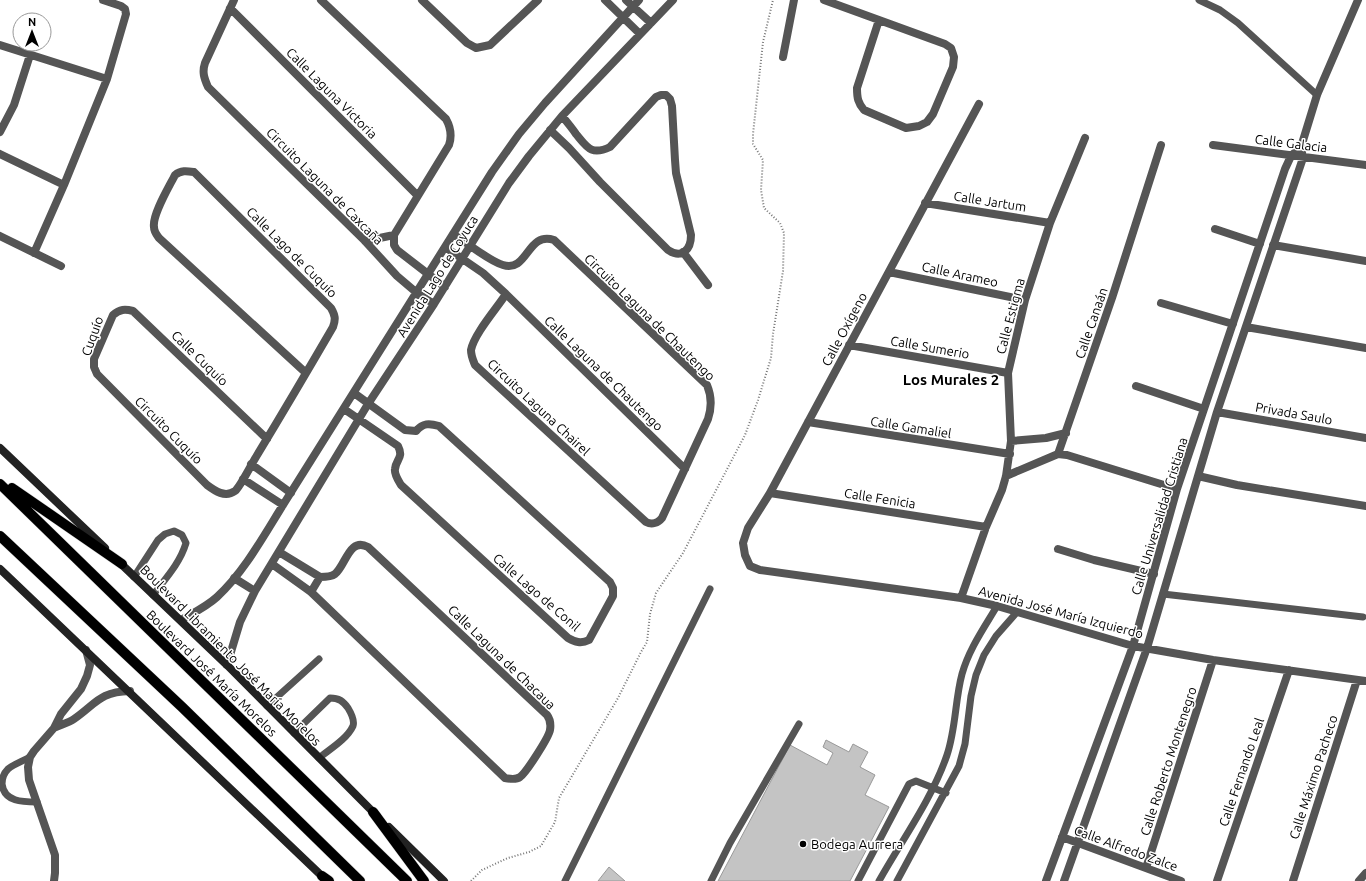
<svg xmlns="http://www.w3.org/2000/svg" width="1366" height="881" viewBox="0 0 1366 881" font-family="Ubuntu,sans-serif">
	<rect width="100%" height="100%" fill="#fff"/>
	<path fill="#c4c4c4" stroke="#999" d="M826 740 849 752 853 744 868 752 860 767 875 775 865 795 889 807 850 881H718L790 745 827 765 833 753 823 747Z
		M609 867 625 881H598Z"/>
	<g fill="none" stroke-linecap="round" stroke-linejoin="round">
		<g stroke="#dbdbdb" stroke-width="11">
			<path id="primary" d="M0 484 407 881
				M12 488 122 564
				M0 536 182 707 360 881
				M373 812 424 881
				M322 876 329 881"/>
		</g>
		<path stroke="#777" stroke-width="2" stroke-dasharray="1 2" stroke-linecap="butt" d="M471 881 482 870 508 858 529 852 541 846 555 822 559 798 618 698 641 652 647 642 650 614 656 593 683 553 745 435 758 400 771 358 773 334 783 271 784 233 780 223 764 208 761 190 763 160 753 144V134L763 42 773 0"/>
		<path stroke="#555" stroke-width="7" d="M1199 0 1220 10 1238 23 1317 95
			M134 577 158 540 165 534 174 531 182 535 186 543C180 563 166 578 153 595
			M1163 594 1363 617
			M267 706 319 659
			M294 733 330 698C339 698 343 701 348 708 351 713 355 720 353 726 347 739 330 749 319 758
			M30 757C23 761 14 764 8 769 4 773 2 778 2 784 4 802 23 802 37 802
			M565 881 710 589
			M711 881 730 843 799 724
			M858 881 909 784 916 781 946 793
			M879 881C902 840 932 799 947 755 956 728 955 700 962 674 969 649 984 628 997 606
			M897 881 959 766 965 744 971 696 976 675 984 655 996 636 1017 612"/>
		<path stroke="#555" stroke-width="8" d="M234 0 205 63C202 72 204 78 208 87L365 241 397 276 417 293 434 304
			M321 0 446 119C451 128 452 136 449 145L394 235V245L397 250 445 287
			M422 0 467 43 476 48 490 45 538 0
			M605 0 640 34
			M626 0 651 23
			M824 0 945 44 951 48 954 57 953 67 933 114 927 122 919 126 906 128 864 110C858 103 857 98 857 88L879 20
			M230 8 417 195
			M0 45 107 79
			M783 57 794 0
			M979 104 770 493 748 528 743 543 745 555 750 566 760 570 961 598 997 606 1133 646 1213 660 1366 681
			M550 130 569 148 600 182 668 250C682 259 691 250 691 235L676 173 675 160 672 106 670 99 666 95H661L656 97 610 147C591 156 587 147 576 134 572 128 567 122 562 116
			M0 132 14 105 30 55
			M1213 145 1366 165
			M0 154 64 185
			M925 203 1050 223
			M1215 229 1260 244
			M453 234C467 243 489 261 503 265 528 273 527 231 554 240L707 385C712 397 712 407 708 419L662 518C658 523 652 525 646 522L475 365C473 360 471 356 471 350 474 334 497 308 506 294
			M0 236 61 266
			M365 241 394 235
			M1273 245 1366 261
			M445 247 483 273 506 294 685 469
			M683 252 708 285
			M34 253 64 185 107 79 126 14 125 9 121 6 103 0
			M889 272 1025 300
			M1161 303 1233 324
			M1246 327 1366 348
			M849 345 1008 373
			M1136 386 1204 409
			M344 409 398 446C404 458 396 459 395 469 394 474 398 480 401 485L568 638C575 642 581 644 589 640L613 596V588L610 582 439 426C429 423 423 423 416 431L405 430 354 393
			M1217 412 1366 438
			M808 422 1010 454
			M267 439 133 311C125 309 120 309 113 315L94 359V367L97 374 207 485C215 491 225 498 235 491 240 487 251 465 256 457 282 414 308 370 333 327 336 319 335 315 331 308L194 172C187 171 181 170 175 175 169 187 152 215 154 227 154 232 157 235 159 238L306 373
			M1011 441 1046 438 1066 433
			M1058 454 1112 298 1161 145
			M251 464 291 493
			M1006 476 1058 454 1067 455 1177 489
			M1198 476 1237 485 1366 506
			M243 479 283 505
			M770 493 986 527
			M1058 549 1094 560 1154 574
			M272 564 311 592 505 778C510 779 516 780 520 777 526 773 549 737 550 730 551 724 550 719 547 715L368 547C349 537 346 565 335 574 331 577 325 577 320 577L279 552
			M234 578 255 591
			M311 592 320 577
			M961 598 986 527 1002 490 1006 476 1011 441 1008 373 1025 300 1050 223 1085 138
			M181 620C193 613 206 607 217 597 244 572 263 537 283 505L492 172 519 134 545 103 639 0
			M227 665 240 622 255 591 368 404 434 304 509 183 529 156 562 116 673 0
			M54 728C60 725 68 723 74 719 97 703 99 692 130 691
			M1062 837 1181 881
			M1146 868 1213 660
			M54 881 55 873V855L29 780 28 767 30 757 34 751 54 728 61 714 81 689 87 676 90 665 86 650
			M1046 881 1133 646 1177 489 1285 169 1291 156 1301 147
			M1064 881 1147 648 1217 412 1303 158 1301 147 1317 95 1358 0
			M1217 881 1289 670
			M1293 881 1357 680
			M1359 881 1366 873"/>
		<path stroke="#222" stroke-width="8" d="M0 448 105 548
			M118 561 227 665 377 816
			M0 569 326 880
			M389 827 444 881"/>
		<use href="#primary" stroke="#000" stroke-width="10"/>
	</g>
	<circle fill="#000" stroke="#fff" stroke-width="1.5" cx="803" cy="844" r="4"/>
	<g text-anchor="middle" stroke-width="3" stroke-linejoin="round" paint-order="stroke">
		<g font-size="13" fill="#000" stroke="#fff">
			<text transform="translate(332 93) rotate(45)" y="5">Calle Laguna Victoria</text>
			<text transform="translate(1291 143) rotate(7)" y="5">Calle Galacia</text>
			<text transform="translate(325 186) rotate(45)" y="5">Circuito Laguna de Caxcaña</text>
			<text transform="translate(990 201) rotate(9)" y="5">Calle Jartum</text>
			<text transform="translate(292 252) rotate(45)" y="5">Calle Lago de Cuquío</text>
			<text transform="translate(960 274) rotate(12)" y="5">Calle Arameo</text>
			<text transform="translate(437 276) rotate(-58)" y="5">Avenida Lago de Coyuca</text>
			<text transform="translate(1010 316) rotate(-75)" y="5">Calle Estigma</text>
			<text transform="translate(650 317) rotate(44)" y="5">Circuito Laguna de Chautengo</text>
			<text transform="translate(1091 323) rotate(-71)" y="5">Calle Canaán</text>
			<text transform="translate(844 329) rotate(-62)" y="5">Calle Oxígeno</text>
			<text transform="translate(92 336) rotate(-70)" y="5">Cuquío</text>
			<text transform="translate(930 347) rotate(10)" y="5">Calle Sumerio</text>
			<text transform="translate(200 358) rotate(44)" y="5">Calle Cuquío</text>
			<text transform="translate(604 373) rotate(44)" y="5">Calle Laguna de Chautengo</text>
			<text transform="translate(539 407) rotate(43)" y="5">Circuito Laguna Chairel</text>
			<text transform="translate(1294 413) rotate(10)" y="5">Privada Saulo</text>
			<text transform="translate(911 427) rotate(9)" y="5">Calle Gamaliel</text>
			<text transform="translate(169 430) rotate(45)" y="5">Circuito Cuquío</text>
			<text transform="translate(880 498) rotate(9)" y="5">Calle Fenicia</text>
			<text transform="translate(1159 516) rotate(-73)" y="5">Calle Universalidad Cristiana</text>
			<text transform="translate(537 592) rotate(41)" y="5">Calle Lago de Conil</text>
			<text transform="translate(1061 612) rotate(15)" y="5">Avenida José María Izquierdo</text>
			<text transform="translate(231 655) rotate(45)" y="5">Boulevard Libramiento José María Morelos</text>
			<text transform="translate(502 657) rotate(44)" y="5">Calle Laguna de Chacaua</text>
			<text transform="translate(212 673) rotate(44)" y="5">Boulevard José María Morelos</text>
			<text transform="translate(1168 761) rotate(-72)" y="5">Calle Roberto Montenegro</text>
			<text transform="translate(1241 772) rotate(-71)" y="5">Calle Fernando Leal</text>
			<text transform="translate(1313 777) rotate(-72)" y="5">Calle Máximo Pacheco</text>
			<text transform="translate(1126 848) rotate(20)" y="5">Calle Alfredo Zalce</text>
		</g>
		<g font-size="13" fill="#000" stroke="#fff" text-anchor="start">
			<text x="811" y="849">Bodega Aurrera</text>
		</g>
		<g font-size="15" font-weight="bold" fill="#000" stroke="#fff">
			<text x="951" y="385">Los Murales 2</text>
		</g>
	</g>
	<g transform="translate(32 32)"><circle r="19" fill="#ffffff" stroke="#999999"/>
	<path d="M0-3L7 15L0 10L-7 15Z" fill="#000000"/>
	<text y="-6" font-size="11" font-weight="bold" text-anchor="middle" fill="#000000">N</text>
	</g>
</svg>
